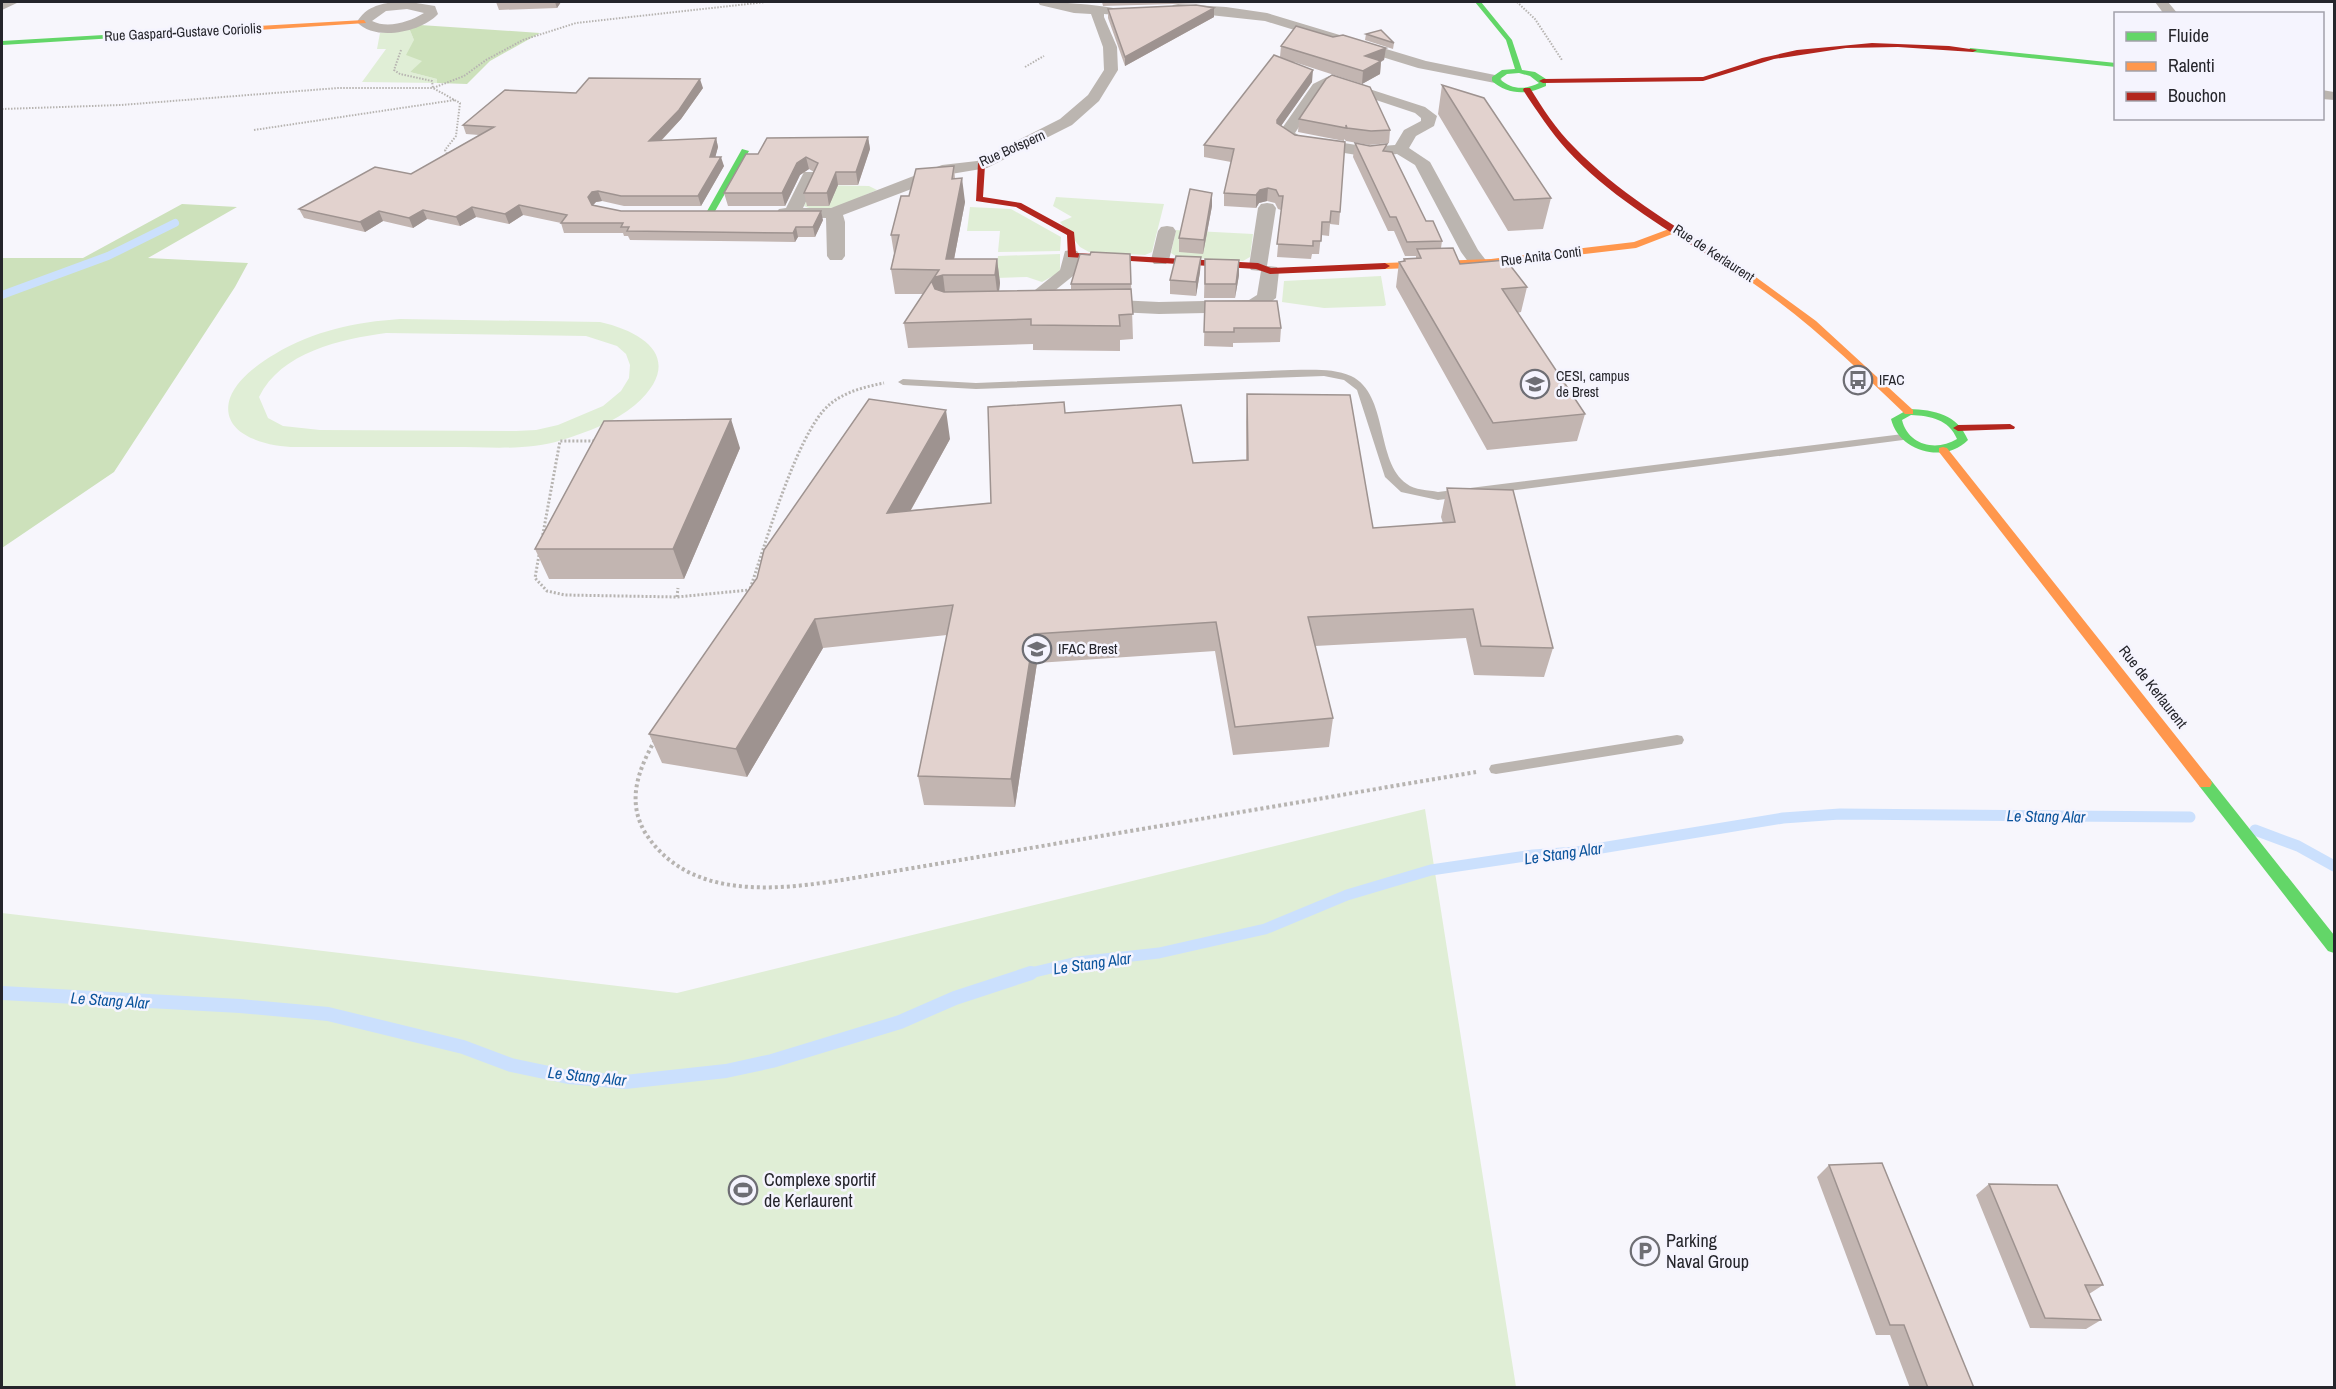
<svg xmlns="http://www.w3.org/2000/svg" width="2336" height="1389" viewBox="0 0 2336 1389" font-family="'Archivo Narrow',sans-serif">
	<rect width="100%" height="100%" fill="#f7f6fc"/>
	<path fill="#e0eed6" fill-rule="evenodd" d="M409 28 423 61 410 72 437 79V83L362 82 386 49H377L380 33Z
		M814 185 869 186 877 190C856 198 826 217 804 206Z
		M1056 197 1164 204 1152 252 1145 255 1089 252 1080 247 1060 222 1072 217 1053 206Z
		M970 207 1011 209 1061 237 1060 251 998 252 1000 231H967Z
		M1176 230 1253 234 1250 257 1243 261 1177 257 1171 253Z
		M1060 254V272L1042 282 1027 277 996 278 998 256Z
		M1381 276 1386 305 1384 306 1324 308 1282 302 1284 281Z
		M400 319 600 322C649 333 684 362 635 405 615 422 587 432 562 440 528 451 488 447 454 447 401 447 348 447 295 447 268 447 218 435 230 398 237 379 258 364 275 354 313 331 356 322 400 319ZM386 333 586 336 617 346 626 354 630 365 629 378 621 391 603 406 558 425 536 430 516 431 320 430 283 426 268 418 259 397C281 352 341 339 386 333Z
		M1425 809 1516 1387H2V913L677 993Z"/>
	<path fill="#cde1bb" d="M420 25 540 33 490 61 467 84 437 83V79L410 72 422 61 406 55 414 40 409 28Z
		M182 204 237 207 148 258 248 263 235 287 114 472 2 548V258H83Z"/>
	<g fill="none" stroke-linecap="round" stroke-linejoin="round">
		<path stroke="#cbe0fd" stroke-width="8" d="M2 295 108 256 175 223"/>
		<path stroke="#cbe0fd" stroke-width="11" d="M2255 830 2298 846 2334 866
			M1026 974 1077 962 1159 953 1265 929 1347 895 1431 870 1533 855 1577 852 1783 818 1840 814 2190 817"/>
		<path stroke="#cbe0fd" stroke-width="14" d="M2 993 240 1006 328 1014 463 1047 511 1065 568 1077 625 1082 726 1071 772 1061 900 1022 955 998 1031 973"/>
		<path stroke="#b7b4b1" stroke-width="2" stroke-dasharray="1.5 1.5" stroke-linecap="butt" d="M1517 2 1535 19 1562 60
			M401 50 394 70 400 74 432 81 433 88 460 103 456 136 445 150 448 156
			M1025 67 1044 56
			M2 109 121 105 338 88H433L464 76 486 60 523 40 576 23 766 2
			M254 130 455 100"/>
		<path stroke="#b7b4b1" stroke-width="3" stroke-dasharray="2 2" stroke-linecap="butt" d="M542 539 560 441H597
			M539 555 535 578 547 591 565 595 677 597 749 590
			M749 592C764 549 797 432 829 405 844 392 864 387 884 383
			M677 597 678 588"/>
		<path stroke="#b7b4b1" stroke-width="4" stroke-dasharray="3 3" stroke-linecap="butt" d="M655 740C638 770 626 802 646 834 697 912 808 885 884 873L1476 772"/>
		<path fill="#bbb5b0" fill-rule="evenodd" d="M1291 370C1310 370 1333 368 1351 376 1389 394 1375 462 1407 484 1414 490 1429 490 1438 492L1903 434 1908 437 1903 440 1438 500 1401 492 1385 477 1357 390 1344 380 1324 376 976 389 903 385 898 382 903 379 976 383Z
			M1677 735 1682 736 1684 740 1682 744 1677 745 1496 774 1491 773 1489 769 1491 765 1496 764Z"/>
		<path fill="#bbb5b0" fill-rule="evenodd" d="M2 2H19L2 10Z
			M395 2H410L435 6 438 14C422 32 375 42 357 22 366 7 379 4 395 2ZM407 9 424 13C409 22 388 29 372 21L386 11Z
			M1038 2C1049 1 1117 6 1123 11L1116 15 1104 14V17L1117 47 1118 70 1099 101 1072 125 987 168 951 174 843 215 845 222V256L842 260H830L827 256 826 218 779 217 776 213 779 209 786 208 804 172H816L818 176 803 208H831L942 165 977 161 1060 119 1088 95 1104 70 1103 47 1091 14 1074 13 1040 5Z
			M2155 2H2168L2178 14H2164Z
			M1178 4 1226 7 1267 13 1426 61 1495 75 1502 79 1495 83 1418 68 1265 21 1173 11 1171 8 1173 5Z
			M1329 76 1425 107 1437 116 1434 126 1416 136 1409 148 1430 162 1478 250 1488 263 1486 267H1472L1461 252 1415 165 1397 154 1369 157 1295 145 1289 143 1278 134 1313 84ZM1331 85 1415 113 1421 118V121L1404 130 1395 145 1369 147 1300 136 1295 133 1323 90Z
			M2322 90 2334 92V100L2322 99Z
			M1267 203 1273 204 1276 208 1267 266 1277 267 1279 271 1276 298 1260 310 1253 312 1159 314 1096 311 1089 309 1086 305 1089 301 1096 299 1159 302 1249 300 1257 295 1261 271 1251 270 1249 266 1258 208 1261 204Z
			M1167 226 1173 227 1176 231 1169 260 1166 264H1154L1151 260 1158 231 1161 227Z
			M1071 250 1077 251 1080 255 1078 272 1053 292 1048 310H1034L1031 306 1035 290 1060 270 1065 251Z"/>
		<path fill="#63d668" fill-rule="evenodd" d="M1475 2H1481L1512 40 1522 70 1535 72 1546 79V86C1527 95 1508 95 1492 81V77L1502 70 1515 69 1506 40ZM1519 73 1530 76 1539 83C1525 90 1512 90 1500 79L1507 74Z
			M258 26 260 29 2 45V41Z
			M1970 48 2116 63V67L1973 52 1969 50Z
			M742 149 749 151 714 213 707 215 706 213Z
			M1909 409C1935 410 1957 414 1968 440 1945 464 1899 452 1891 419ZM1911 415C1930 416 1949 419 1957 439 1936 452 1908 445 1902 420Z
			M2205 777 2210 779 2334 935V953L2328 951 2200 787 2198 783 2200 779Z"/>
		<path fill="#ff974d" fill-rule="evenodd" d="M364 20 366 23 258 30 255 28 258 26Z
			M1677 226 1680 227V231L1636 248 1491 265 1385 269 1380 266 1385 263 1491 259 1634 242Z
			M1747 275H1753L1816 321 1913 410V414H1905C1855 366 1805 318 1747 279Z
			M1943 447 1947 448 2210 779 2212 783 2210 787H2200L1939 452V448Z"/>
		<path fill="#b3261e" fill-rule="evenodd" d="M1872 43 1949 46 1977 50 1973 52 1898 47 1846 48 1774 59 1703 81 1543 83 1539 81 1543 79 1703 77 1762 58 1797 50Z
			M1524 88H1530C1543 109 1556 129 1574 147 1625 200 1692 236 1753 275V279H1747C1685 240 1617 204 1567 150 1550 131 1537 111 1523 90Z
			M978 163 985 165 983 197 1021 203 1074 232 1076 253 1258 263 1271 268 1385 263 1390 266 1385 269 1270 274 1256 269 1068 257 1067 235 1016 207 976 201Z
			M2010 424 2015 427 2014 429 1958 431 1953 428 1958 425Z"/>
	</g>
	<path fill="#c2b5b1" d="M496 2H561L557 8 499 10Z
		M1102 2H1208L1207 3 1103 6Z
		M1108 9 1214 17 1125 66 1108 18Z
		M1366 34 1394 43 1393 49 1365 40Z
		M1333 37 1386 48 1384 60 1381 61 1380 74 1362 84 1294 62 1312 82 1281 126 1340 212 1339 225 1330 224 1329 236 1321 235 1319 254H1312L1311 259 1277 257 1281 210 1278 209 1275 203 1267 201 1259 203 1256 208 1224 206V193L1231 162 1204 157V145L1280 57 1281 46Z
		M1442 85 1551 198 1543 229 1508 231 1438 114Z
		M703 88 681 119 661 141 716 138 718 147 715 157 724 166 701 206H624L602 201 596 202 593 205 621 211 823 220 815 237H798L795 242 630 240 628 236H624L623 233H564L561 223 523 215 509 224 476 217 460 226 427 219 413 228 383 221 365 232 304 218 299 209 411 174 479 135 466 134 463 125 576 93Z
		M1299 119 1390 130 1389 143 1369 145 1346 141 1344 139V141L1298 132Z
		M868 137 870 149 858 185H838L829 206H807L804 193 814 172 809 169 800 175 785 206H728L724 193 758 154Z
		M1355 143 1370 146 1387 144 1386 151 1426 221 1442 241 1441 248 1460 264 1527 287 1521 312 1517 313 1585 414 1577 441 1487 450 1396 287 1399 262 1403 261 1404 259H1416V256H1405L1394 231H1388L1353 157Z
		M954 166 955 179 965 202 954 259H997L1000 283 999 291 1071 289V284L1090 255 1130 254 1133 339 1120 340V351L1033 350V344L908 348 904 323 923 294H895L891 269 894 254 891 235 909 196Z
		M1212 193V206L1203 254 1179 252V238Z
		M1201 257 1200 272 1196 296 1170 294V280Z
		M1205 259 1239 260V275L1235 298H1204Z
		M1205 301 1281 328 1280 342 1233 343V347L1204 346Z
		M1247 394 1373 528 1443 523 1441 517 1447 488 1553 648 1544 677 1474 675 1466 638 1315 646 1333 718 1329 747 1233 755 1215 651 1037 663 1015 807 924 805 918 776 947 635 823 648 747 777 662 763 649 734 950 439 911 510 991 503 1065 413 1193 463 1246 460V422Z
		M740 448 684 579H549L535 549Z
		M1829 1165 1974 1388H1910L1890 1335H1876L1817 1177Z
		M1989 1184 2103 1285 2089 1294 2101 1320 2086 1329 2030 1328 1976 1195Z"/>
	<path fill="#9e9390" d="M555 2H561L557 8Z
		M1214 8V17L1125 66V57Z
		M1386 48 1384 60 1364 69 1365 56Z
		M1381 61 1380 74 1362 84 1363 71Z
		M1313 70 1312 82 1276 133 1277 120Z
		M700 79 703 88 681 119 652 150 649 141Z
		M868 137 870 149 858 185 856 172Z
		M716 138 718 147 713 166 710 157Z
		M721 157 724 166 701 206 698 196Z
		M806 157 809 169 800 175 785 206 782 193 797 163Z
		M836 172 838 185 829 206 827 193Z
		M962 178 965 202 951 275 946 259Z
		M1268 188 1267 201 1259 203 1256 208V195L1260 190Z
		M598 191 602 201 596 202 591 207 588 197 592 192Z
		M1212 193V206L1203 254 1204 240Z
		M519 205 523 215 509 224 505 214Z
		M472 207 476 217 460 226 456 217Z
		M423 210 427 219 413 228 409 218Z
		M379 211 383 221 365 232 360 222Z
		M821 211 823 220 815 237 813 227Z
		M796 227 798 237 795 242 793 233Z
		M1201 257 1200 272 1196 296V282Z
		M997 259 1000 283 998 299 995 275Z
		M1239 260V275L1235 298 1236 284Z
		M943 275 946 300 939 302 932 282 936 277Z
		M946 410 950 439 893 542 887 513Z
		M731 419 740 448 684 579 673 549Z
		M815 619 823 648 747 777 736 749Z
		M1034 634 1037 663 1015 807 1011 779Z"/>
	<path fill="#e2d2ce" stroke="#9e9390" stroke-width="1.5" d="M1196 5 1214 8 1125 57 1108 9Z
		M1296 26 1333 37 1343 35 1386 48 1365 56 1381 61 1363 71 1281 46Z
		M1381 30 1394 43 1366 34Z
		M1274 55 1313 70 1277 120V123L1295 135 1345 142 1340 212 1331 211 1330 222H1322L1321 241H1313V246L1277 244 1283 196H1279L1276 190 1268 188 1260 190 1256 195 1224 193 1234 149 1204 145Z
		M1332 75 1370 87 1390 130 1371 131 1347 128 1346 125V128L1299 119 1326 79Z
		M589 78 700 79 679 110 649 141 716 138 710 157H721L698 196H621L598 191 592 192 588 197 592 205 621 211H821L813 227H796L793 233 627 231 629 227H621L623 223H561L567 215 519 205 505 214 472 207 456 217 423 210 409 218 379 211 360 222 299 209 375 167 411 174 494 127 463 125 505 90 576 93Z
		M1442 85 1484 98 1551 198 1514 200Z
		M868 137 856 172H836L827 193H804L818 163 806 157 797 163 782 193H724L746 154H758L767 138Z
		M1355 143 1370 146 1387 144 1383 151 1392 152 1426 221H1433L1442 241 1407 242 1396 217H1390Z
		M954 166 952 179 962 178 946 259H997L995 275H943L936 277 932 282 935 289 944 292 1131 289 1133 314 1119 315 1120 326 1031 325V319L904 323 939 270 891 269 899 235H891L901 196H909L916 169Z
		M1190 189 1212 193 1204 240 1179 238Z
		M1453 248 1460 264 1506 260 1527 287 1502 289 1585 414 1493 423 1399 262 1405 261 1404 259 1421 258 1417 249Z
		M1091 252 1130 254 1131 284H1071L1080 254 1090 255Z
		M1176 256 1201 257 1196 282 1170 280Z
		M1205 259 1239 260 1236 284H1205Z
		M1205 301H1277L1281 328H1234V332H1204Z
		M1247 394 1350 395 1373 528 1455 522 1447 488 1513 490 1553 648 1481 646 1473 609 1308 617 1333 718 1235 727 1216 622 1034 634 1011 779 918 776 953 605 815 619 736 749 649 734 757 578 764 550 869 399 946 410 887 513 991 503 988 407 1064 402 1065 413 1181 405 1193 463 1248 460Z
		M731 419 673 549H535L604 421Z
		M1882 1163 1974 1388H1928L1904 1325H1890L1829 1165Z
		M1989 1184 2057 1185 2103 1285H2085L2101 1320 2045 1318Z"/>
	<defs>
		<g id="bus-ring" transform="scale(1.5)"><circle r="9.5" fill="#f5f4fe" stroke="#6e6e74" stroke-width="1.5"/><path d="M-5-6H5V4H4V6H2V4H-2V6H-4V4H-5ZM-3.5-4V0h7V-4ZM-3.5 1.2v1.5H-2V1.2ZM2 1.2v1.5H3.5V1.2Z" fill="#6e6e74"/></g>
		<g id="university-ring" transform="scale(1.5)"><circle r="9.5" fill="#f5f4fe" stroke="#6e6e74" stroke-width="1.5"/><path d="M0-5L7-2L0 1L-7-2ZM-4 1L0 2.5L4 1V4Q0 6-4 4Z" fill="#6e6e74"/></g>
		<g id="stadium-ring" transform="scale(1.5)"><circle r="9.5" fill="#f5f4fe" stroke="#6e6e74" stroke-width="1.5"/><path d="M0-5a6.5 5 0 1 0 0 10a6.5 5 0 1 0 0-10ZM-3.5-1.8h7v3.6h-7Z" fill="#6e6e74"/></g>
		<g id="parking-ring" transform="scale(1.5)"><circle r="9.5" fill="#f5f4fe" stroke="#6e6e74" stroke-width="1.5"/><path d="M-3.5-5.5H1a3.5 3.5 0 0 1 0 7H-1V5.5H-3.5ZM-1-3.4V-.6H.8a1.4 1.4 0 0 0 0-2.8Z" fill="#6e6e74"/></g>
	</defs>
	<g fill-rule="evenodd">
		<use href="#bus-ring" x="1858" y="380"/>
		<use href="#university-ring" x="1535" y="384"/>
		<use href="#university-ring" x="1037" y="649"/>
		<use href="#stadium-ring" x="743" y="1190"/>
		<use href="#parking-ring" x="1645" y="1251"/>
	</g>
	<g text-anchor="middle" stroke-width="5" stroke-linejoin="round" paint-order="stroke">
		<g font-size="14" fill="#25252b" stroke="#f5f4fe">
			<text transform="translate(183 32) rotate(-3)" y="5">Rue Gaspard-Gustave Coriolis</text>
			<text transform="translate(1012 148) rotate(-24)" y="5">Rue Botspern</text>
			<text transform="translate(1714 253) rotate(33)" y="5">Rue de Kerlaurent</text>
			<text transform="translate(1541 256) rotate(-7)" y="5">Rue Anita Conti</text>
		</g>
		<g font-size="14" fill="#25252b" stroke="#f5f4fe" text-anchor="start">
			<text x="1556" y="381">CESI, campus<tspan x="1556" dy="16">de Brest</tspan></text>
			<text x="1879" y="385">IFAC</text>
		</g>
		<g font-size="15" fill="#25252b" stroke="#f5f4fe" text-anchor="start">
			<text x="1058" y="654">IFAC Brest</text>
		</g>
		<g font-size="15" fill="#25252b" stroke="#f5f4fe">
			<text transform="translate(2153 687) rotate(52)" y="5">Rue de Kerlaurent</text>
		</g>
		<g font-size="16" font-style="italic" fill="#0b549c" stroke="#f5f4fe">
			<text transform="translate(2046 816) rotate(1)" y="6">Le Stang Alar</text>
			<text transform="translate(1563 853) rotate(-8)" y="6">Le Stang Alar</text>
			<text transform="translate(1092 963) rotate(-8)" y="6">Le Stang Alar</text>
			<text transform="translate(110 1000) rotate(4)" y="6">Le Stang Alar</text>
			<text transform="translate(587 1076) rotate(6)" y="6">Le Stang Alar</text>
		</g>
		<g font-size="18" fill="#25252b" stroke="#f5f4fe" text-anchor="start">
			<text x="764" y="1186">Complexe sportif<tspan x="764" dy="21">de Kerlaurent</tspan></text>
			<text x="1666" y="1247">Parking<tspan x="1666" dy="21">Naval Group</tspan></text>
		</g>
	</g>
	<rect width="2336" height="1389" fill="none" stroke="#25252b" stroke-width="6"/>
	<rect x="2114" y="12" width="210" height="108" fill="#f5f4fe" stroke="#a2a1aa" stroke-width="1.5"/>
	<rect x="2126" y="32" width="30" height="9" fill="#63d668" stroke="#a2a1aa" stroke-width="1.5"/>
	<text x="2168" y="42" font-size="18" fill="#25252b">Fluide</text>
	<rect x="2126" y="62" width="30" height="9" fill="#ff974d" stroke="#a2a1aa" stroke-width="1.5"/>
	<text x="2168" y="72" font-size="18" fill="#25252b">Ralenti</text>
	<rect x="2126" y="92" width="30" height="9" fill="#b3261e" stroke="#a2a1aa" stroke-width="1.5"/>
	<text x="2168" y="102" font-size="18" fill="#25252b">Bouchon</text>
</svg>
